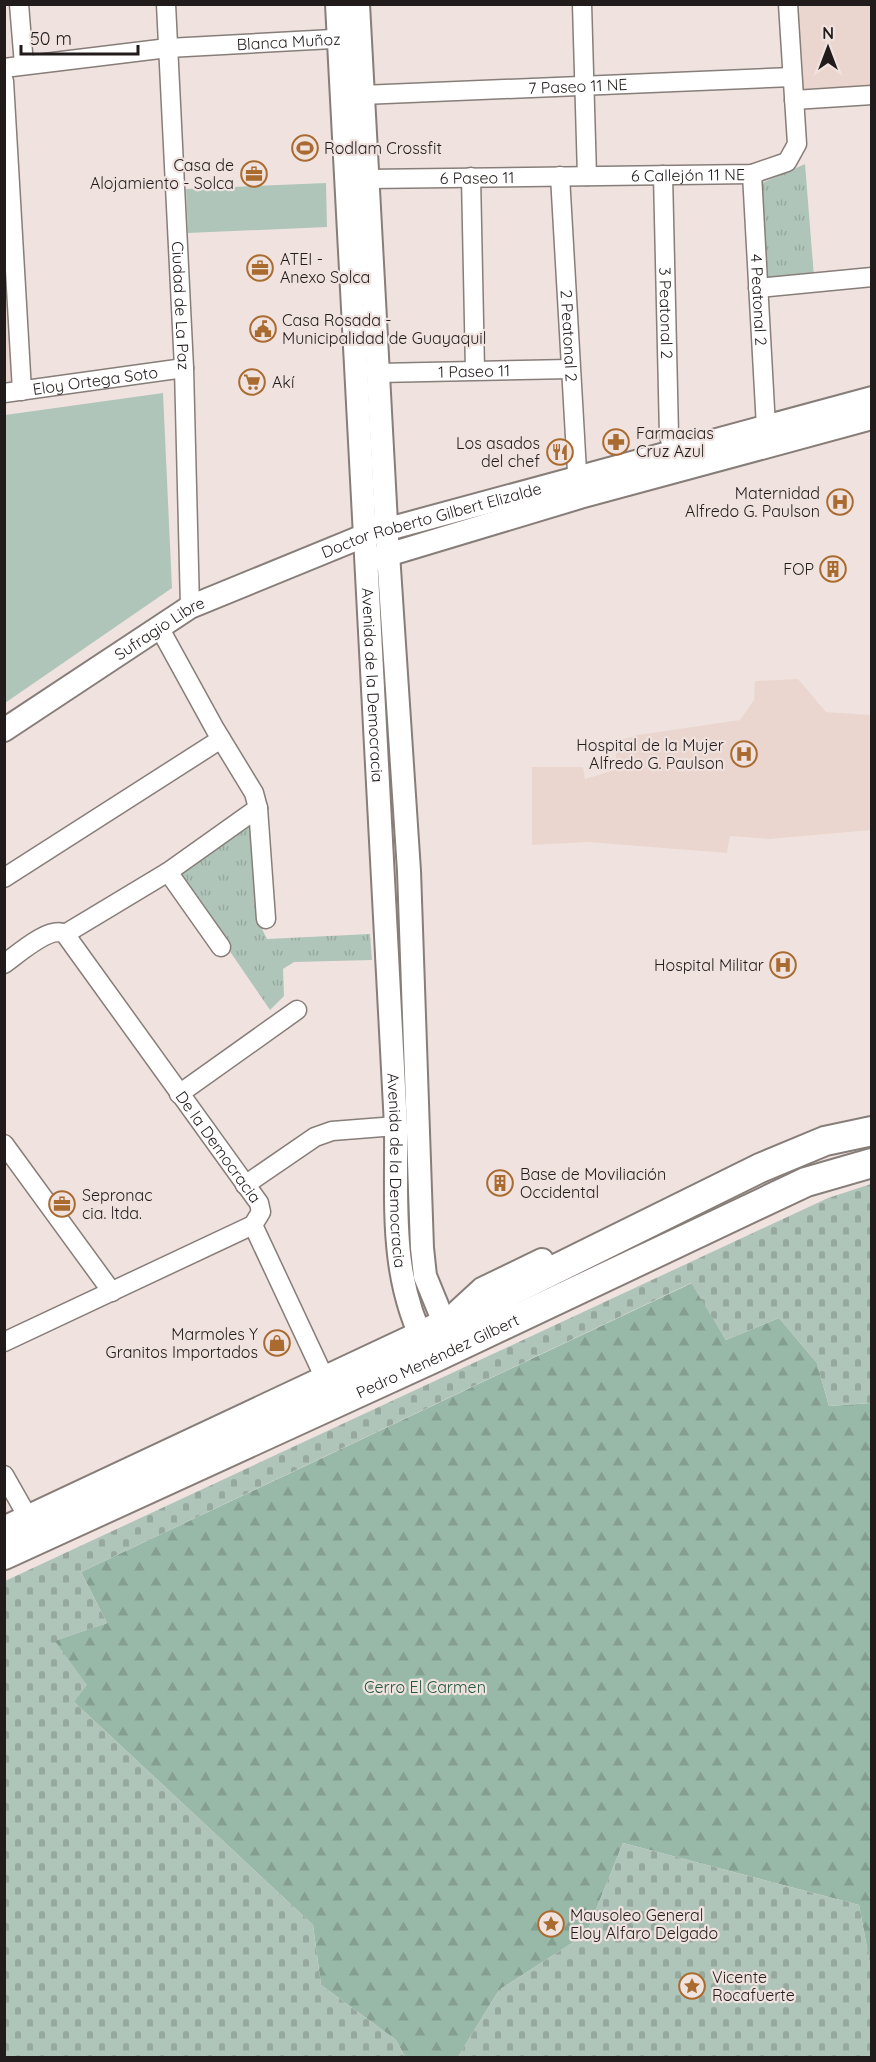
<svg xmlns="http://www.w3.org/2000/svg" width="876" height="2062" viewBox="0 0 876 2062" font-family="Quicksand,sans-serif">
	<defs>
		<pattern id="forest-firs" width="22" height="20" patternUnits="userSpaceOnUse" patternTransform="scale(1.5)"><rect width="22" height="20" fill="#99b9a8"/><path d="M5 1l3.5 6h-7zM16 11l3.5 6h-7z" fill="#849e90"/></pattern>
		<pattern id="cemetery-stones" width="16" height="16" patternUnits="userSpaceOnUse" patternTransform="scale(1.5)"><rect width="16" height="16" fill="#b0c5ba"/><path d="M2 7V4a2 2 0 0 1 4 0v3zM10 15v-3a2 2 0 0 1 4 0v3z" fill="#97a99f"/></pattern>
		<pattern id="park-tufts" width="24" height="20" patternUnits="userSpaceOnUse" patternTransform="scale(1.5)"><rect width="24" height="20" fill="#b0c5ba"/><path d="M3 7l-1-3M5 7V3M7 7l1-3M15 17l-1-3M17 17v-4M19 17l1-3" fill="none" stroke="#97a99f"/></pattern>
	</defs>
	<rect width="100%" height="100%" fill="#f0e3df"/>
	<path fill="#ead6cf" d="M789 5H871V94L795 98Z
		M4 92 20 390 4 392Z
		M798 679 826 712 871 715V830L769 839 730 836 727 853 588 842 532 845V767H583L585 779 615 770 617 741 638 735 740 720 754 700 755 681Z"/>
	<path fill="#b0c5ba" d="M326 183 327 227 188 233 186 189Z
		M163 393 172 588 5 703V415Z"/>
	<path fill="url(#forest-firs)" d="M692 1283 726 1340 779 1318 817 1363 829 1406 871 1403V1969L859 1905 623 1843 586 1934 499 1990 458 2057H405L396 2040 321 1985 313 1925 74 1702 54 1641 107 1623 81 1572Z"/>
	<path fill="url(#cemetery-stones)" d="M871 1184V1403L829 1406 817 1363 779 1318 726 1340 691 1283 81 1572 107 1623 55 1641 87 1685 74 1702 313 1925 321 1985 396 2040 405 2057H5V1581L828 1198Z
		M623 1843 859 1905 871 1969V2057H458L499 1990 586 1934Z"/>
	<path fill="url(#park-tufts)" d="M805 164 814 277 768 281 760 184Z
		M256 819 259 923 267 939 370 934 372 960 294 962 283 969 284 996 270 1010 177 874Z"/>
	<g fill="none" stroke-linecap="round" stroke-linejoin="round">
		<g stroke="#877d79" stroke-width="21">
			<g id="minor">
				<path d="M19 4 24 65"/>
				<path id="s1" d="M166 4 184 368 190 607"/>
				<path d="M582 4 587 176"/>
				<path id="s2" d="M4 68 168 48 351 38"/>
				<path d="M4 81 22 391"/>
				<path id="s3" d="M362 95 792 77"/>
				<path d="M794 100 872 95"/>
				<path id="s4" d="M752 174 766 427"/>
				<path id="s5" d="M663 175 669 435 673 452"/>
				<path id="s6" d="M560 176 578 489"/>
				<path d="M471 177 475 370"/>
				<path id="s7" d="M367 179 752 174 787 162 797 144 788 4"/>
				<path d="M758 288 872 277"/>
				<path id="s8" d="M378 373 570 369"/>
				<path id="s9" d="M4 393 184 368"/>
				<path d="M159 627 215 729 254 793 258 808 266 919"/>
				<path d="M168 872 221 947"/>
				<path d="M4 878 221 739"/>
				<path d="M65 934 168 872 258 808"/>
				<path id="s10" d="M4 964C18 954 50 925 65 934L259 1203 261 1212 253 1225 4 1342"/>
				<path d="M179 1094 297 1010"/>
				<path d="M4 1144 112 1292"/>
				<path d="M245 1185 315 1137 332 1131 396 1126"/>
				<path d="M253 1225 326 1381"/>
				<path d="M4 1475 29 1519"/>
			</g>
		</g>
		<g stroke="#877d79" stroke-width="26">
			<g id="tertiary">
				<path id="s11" d="M337 4 396 1126C397 1204 389 1277 427 1349"/>
				<path d="M358 4 386 523 409 871 422 1248 425 1276 450 1337"/>
				<path d="M374 559 580 497 872 418"/>
				<path id="s12" d="M4 730 190 607 366 535 872 398"/>
				<path d="M458 1311 482 1289 542 1260"/>
			</g>
		</g>
		<g stroke="#877d79" stroke-width="32">
			<g id="primary">
				<path d="M4 1531 420 1336 760 1168 825 1141 872 1131"/>
				<path id="s13" d="M4 1555 432 1359 806 1182 872 1163"/>
			</g>
		</g>
		<use href="#minor" stroke="#fff" stroke-width="18"/>
		<use href="#tertiary" stroke="#fff" stroke-width="22"/>
		<use href="#primary" stroke="#fff" stroke-width="28"/>
	</g>
	<defs>
		<g id="stadium-ring" transform="scale(1.35)"><circle r="9.5" fill="#f0e3df" stroke="#a96b30" stroke-width="1.5"/><path d="M0-5a6.5 5 0 1 0 0 10a6.5 5 0 1 0 0-10ZM-3.5-1.8h7v3.6h-7Z" fill="#a96b30"/></g>
		<g id="office-ring" transform="scale(1.35)"><circle r="9.5" fill="#f0e3df" stroke="#a96b30" stroke-width="1.5"/><path d="M-6-3h4V-5.5h4V-3h4V5H-6ZM-1-4.5V-3h2v-1.5ZM-6 0V1H6V0Z" fill="#a96b30"/></g>
		<g id="civic-ring" transform="scale(1.35)"><circle r="9.5" fill="#f0e3df" stroke="#a96b30" stroke-width="1.5"/><path d="M-.6-6.5H3V-4.5H.6V-3L4-1V1h2V6H-6V1h2V-1L-.6-3ZM-1.2 2.5V6h2.4V2.5Z" fill="#a96b30"/></g>
		<g id="supermarket-ring" transform="scale(1.35)"><circle r="9.5" fill="#f0e3df" stroke="#a96b30" stroke-width="1.5"/><path d="M-6-5.5h2.5l.6 2H6L4.5 2H-2.5L-4.4-4H-6ZM-1.5 3.2a1.3 1.3 0 1 0 .1 0ZM3 3.2a1.3 1.3 0 1 0 .1 0Z" fill="#a96b30"/></g>
		<g id="pharmacy-ring" transform="scale(1.35)"><circle r="9.5" fill="#f0e3df" stroke="#a96b30" stroke-width="1.5"/><path d="M-2-6h4v4h4v4h-4v4h-4v-4h-4v-4h4Z" fill="#a96b30"/></g>
		<g id="restaurant-ring" transform="scale(1.35)"><circle r="9.5" fill="#f0e3df" stroke="#a96b30" stroke-width="1.5"/><path d="M-5-6h1v4h1v-4h1v4h1v-4h1v5L-1.5 .5V6h-2V.5L-5-1ZM5-6V6H3V1.5H1.5Q1.5-4 5-6Z" fill="#a96b30"/></g>
		<g id="hospital-ring" transform="scale(1.35)"><circle r="9.5" fill="#f0e3df" stroke="#a96b30" stroke-width="1.5"/><path d="M-5-5h3v3.5h4V-5h3V5h-3V1.5h-4V5h-3Z" fill="#a96b30"/></g>
		<g id="building-ring" transform="scale(1.35)"><circle r="9.5" fill="#f0e3df" stroke="#a96b30" stroke-width="1.5"/><path d="M-4-6H4V6H1V3H-1V6H-4ZM-2.5-4.3h1.7v1.8h-1.7ZM.8-4.3h1.7v1.8H.8ZM-2.5-1h1.7V.8h-1.7ZM.8-1h1.7V.8H.8Z" fill="#a96b30"/></g>
		<g id="shop-ring" transform="scale(1.35)"><circle r="9.5" fill="#f0e3df" stroke="#a96b30" stroke-width="1.5"/><path d="M-5-2.5h2.3a2.7 3.5 0 0 1 5.4 0H5L5.5 6h-11ZM-1.5-2.5h3a1.5 2.3 0 0 0-3 0Z" fill="#a96b30"/></g>
		<g id="sight-ring" transform="scale(1.35)"><circle r="9.5" fill="#f0e3df" stroke="#a96b30" stroke-width="1.5"/><path d="M0-6L1.8-2.2L6-1.7L2.9 1.2L3.7 5.4L0 3.3L-3.7 5.4L-2.9 1.2L-6-1.7L-1.8-2.2Z" fill="#a96b30"/></g>
	</defs>
	<g fill-rule="evenodd">
		<use href="#stadium-ring" x="305" y="148"/>
		<use href="#office-ring" x="254" y="174"/>
		<use href="#office-ring" x="260" y="268"/>
		<use href="#civic-ring" x="263" y="329"/>
		<use href="#supermarket-ring" x="252" y="382"/>
		<use href="#pharmacy-ring" x="616" y="442"/>
		<use href="#restaurant-ring" x="560" y="452"/>
		<use href="#hospital-ring" x="840" y="502"/>
		<use href="#building-ring" x="833" y="569"/>
		<use href="#hospital-ring" x="744" y="754"/>
		<use href="#hospital-ring" x="783" y="965"/>
		<use href="#building-ring" x="500" y="1183"/>
		<use href="#office-ring" x="62" y="1204"/>
		<use href="#shop-ring" x="277" y="1343"/>
		<use href="#sight-ring" x="551" y="1924"/>
		<use href="#sight-ring" x="692" y="1986"/>
	</g>
	<g text-anchor="middle" stroke-width="4.5" stroke-linejoin="round" paint-order="stroke">
		<g font-size="16" fill="#211c1b" stroke="#f0e3df">
			<text dy="6" stroke="none"><textPath href="#s2" startOffset="286">Blanca Muñoz</textPath></text>
			<text dy="6" stroke="none"><textPath href="#s3" startOffset="216">7 Paseo 11 NE</textPath></text>
			<text dy="6" stroke="none"><textPath href="#s7" startOffset="321">6 Callejón 11 NE</textPath></text>
			<text dy="6" stroke="none"><textPath href="#s7" startOffset="110">6 Paseo 11</textPath></text>
			<text dy="6" stroke="none"><textPath href="#s4" startOffset="126">4 Peatonal 2</textPath></text>
			<text dy="6" stroke="none"><textPath href="#s1" startOffset="302">Ciudad de La Paz</textPath></text>
			<text dy="6" stroke="none"><textPath href="#s5" startOffset="138">3 Peatonal 2</textPath></text>
			<text dy="6" stroke="none"><textPath href="#s6" startOffset="160">2 Peatonal 2</textPath></text>
			<text dy="6" stroke="none"><textPath href="#s8" startOffset="96">1 Paseo 11</textPath></text>
			<text dy="6" stroke="none"><textPath href="#s9" startOffset="92">Eloy Ortega Soto</textPath></text>
			<text dy="6" stroke="none"><textPath href="#s12" startOffset="480">Doctor Roberto Gilbert Elizalde</textPath></text>
			<text dy="6" stroke="none"><textPath href="#s12" startOffset="186">Sufragio Libre</textPath></text>
			<text dy="6" stroke="none"><textPath href="#s11" startOffset="682">Avenida de la Democracia</textPath></text>
			<text dy="6" stroke="none"><textPath href="#s10" startOffset="333">De la Democracia</textPath></text>
			<text dy="6" stroke="none"><textPath href="#s11" startOffset="1168">Avenida de la Democracia</textPath></text>
			<text dy="6" stroke="none"><textPath href="#s13" startOffset="477">Pedro Menéndez Gilbert</textPath></text>
		</g>
		<g font-size="16" fill="#211c1b" stroke="#f0e3df" text-anchor="start">
			<text x="324" y="154">Rodlam Crossfit</text>
			<text x="234" y="171" text-anchor="end">Casa de<tspan x="234" dy="18">Alojamiento - Solca</tspan></text>
			<text x="280" y="265">ATEI -<tspan x="280" dy="18">Anexo Solca</tspan></text>
			<text x="282" y="326">Casa Rosada -<tspan x="282" dy="18">Municipalidad de Guayaquil</tspan></text>
			<text x="272" y="388">Akí</text>
			<text x="636" y="439">Farmacias<tspan x="636" dy="18">Cruz Azul</tspan></text>
			<text x="540" y="449" text-anchor="end">Los asados<tspan x="540" dy="18">del chef</tspan></text>
			<text x="820" y="499" text-anchor="end">Maternidad<tspan x="820" dy="18">Alfredo G. Paulson</tspan></text>
			<text x="814" y="575" text-anchor="end">FOP</text>
			<text x="724" y="751" text-anchor="end">Hospital de la Mujer<tspan x="724" dy="18">Alfredo G. Paulson</tspan></text>
			<text x="764" y="971" text-anchor="end">Hospital Militar</text>
			<text x="520" y="1180">Base de Moviliación<tspan x="520" dy="18">Occidental</tspan></text>
			<text x="82" y="1201">Sepronac<tspan x="82" dy="18">cia. ltda.</tspan></text>
			<text x="258" y="1340" text-anchor="end">Marmoles Y<tspan x="258" dy="18">Granitos Importados</tspan></text>
			<text x="570" y="1921">Mausoleo General<tspan x="570" dy="18">Eloy Alfaro Delgado</tspan></text>
			<text x="712" y="1983">Vicente<tspan x="712" dy="18">Rocafuerte</tspan></text>
		</g>
		<g font-size="16" fill="#225941" stroke="#f0e3df">
			<text x="425" y="1693">Cerro El Carmen</text>
		</g>
	</g>
	<rect width="876" height="2062" fill="none" stroke="#211c1b" stroke-width="12"/>
	<g transform="translate(828 48)" stroke="#f0e3df" stroke-width="4.5" paint-order="stroke">
	<path d="M0-4.5L10 22L0 15L-10 22Z" fill="#211c1b"/>
	<text y="-9" font-size="16" font-weight="bold" text-anchor="middle" fill="#211c1b">N</text>
	</g>
	<path d="M21 45v9h117v-9" fill="none" stroke="#211c1b" stroke-width="3"/>
	<text x="30" y="45" font-size="18" fill="#211c1b" stroke="#f0e3df" stroke-width="4.5" paint-order="stroke">50 m</text>
</svg>
